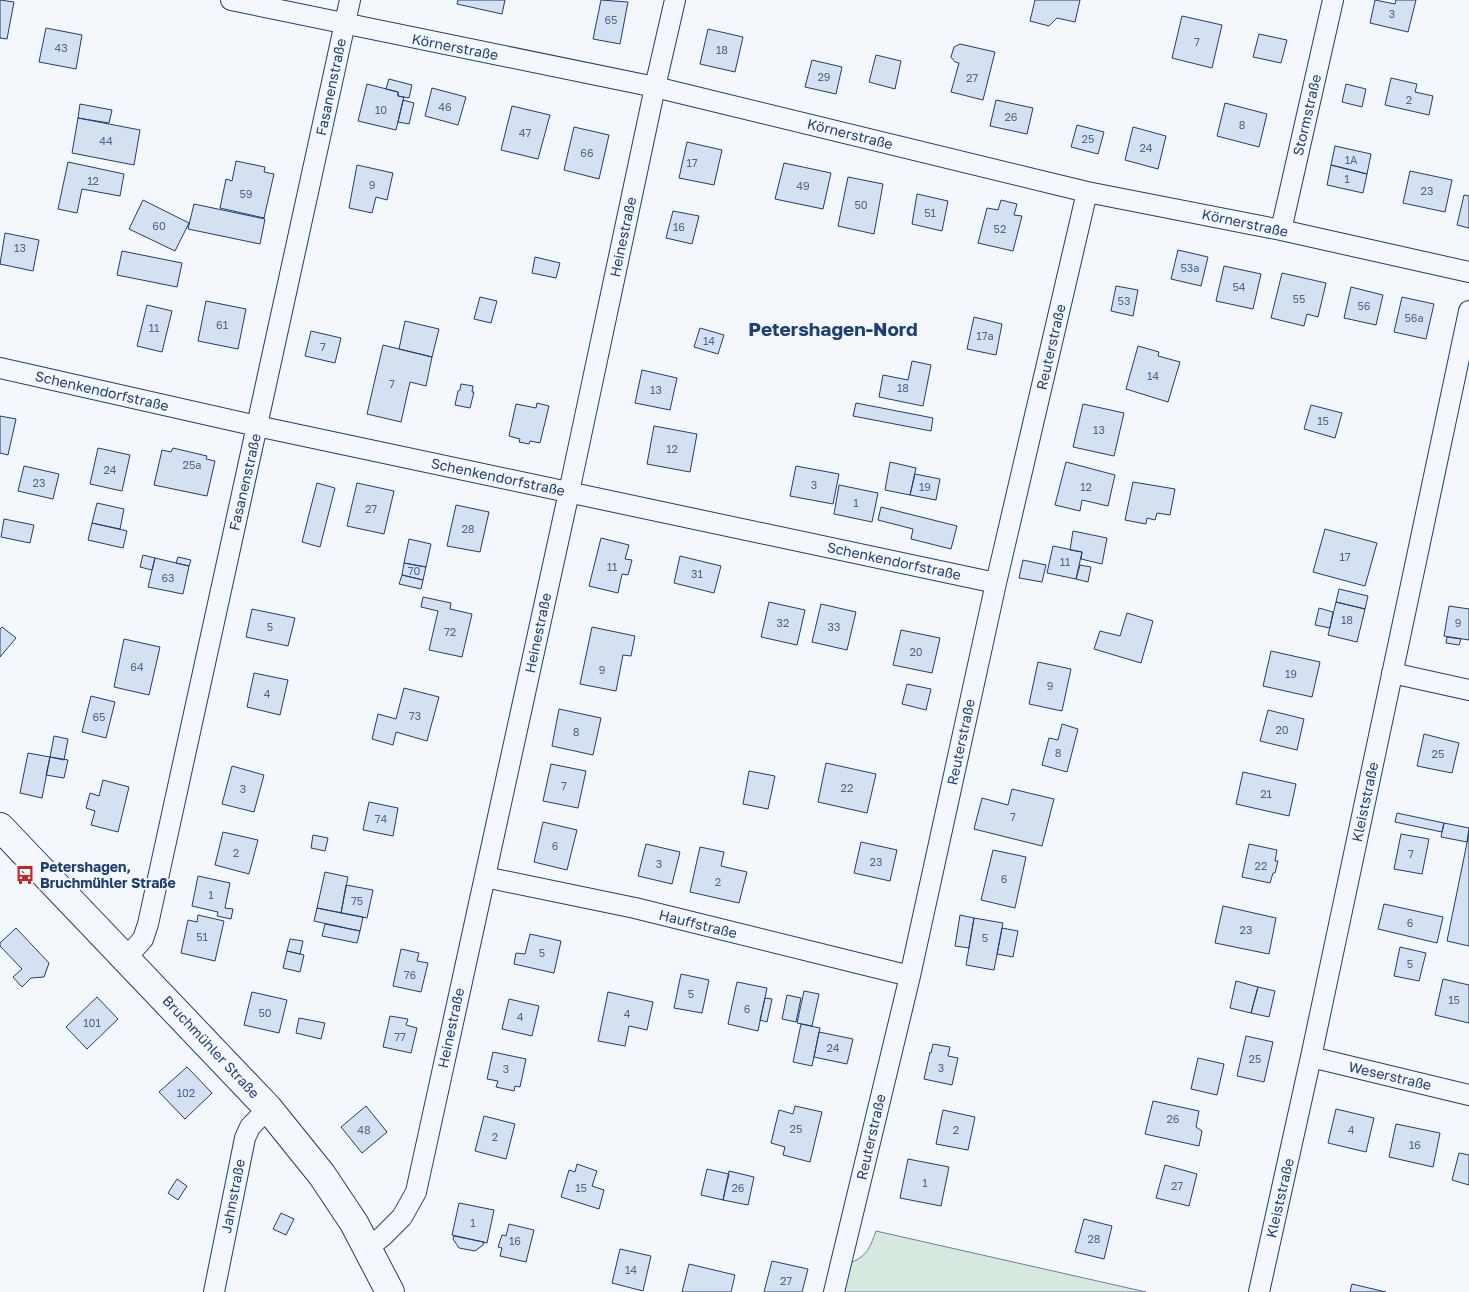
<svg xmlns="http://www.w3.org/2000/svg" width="1469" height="1292" viewBox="0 0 1469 1292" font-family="'Golos Text',sans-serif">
	<rect width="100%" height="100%" fill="#f4f7fb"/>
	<path fill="#d7e8df" stroke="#687fa3" d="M876 1231 1146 1292H841L848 1264C867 1256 869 1250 876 1231Z"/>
	<path fill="#d5e0f0" stroke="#1d3f73" d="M0 0 14 2 7 39 0 38Z
		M458 0H505L502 14 457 4Z
		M601 0 628 2 620 44 593 39Z
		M1035 0H1080L1075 22 1057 18 1049 26 1030 21Z
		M1375 0 1395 4 1396 0H1416L1408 32 1370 23Z
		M1182 16 1222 25 1212 68 1172 58Z
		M46 28 82 35 76 69 39 62Z
		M708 29 743 37 735 72 700 64Z
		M1259 34 1287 40 1281 63 1253 57Z
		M960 44 995 52 983 100 951 92 959 63 955 62 951 57 954 47Z
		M876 55 901 61 895 89 869 82Z
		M812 60 842 67 836 94 805 87Z
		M1391 78 1417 84 1415 92 1433 96 1429 115 1385 105Z
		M389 79 412 85 409 98 398 96V92L386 89Z
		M367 84 398 92V96L404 97 396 130 358 121Z
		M1346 84 1366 89 1362 107 1342 102Z
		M432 88 466 97 458 125 425 116Z
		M403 100 414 103 409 124 398 122Z
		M996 100 1033 108 1027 134 990 126Z
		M1225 103 1267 114 1259 147 1217 136Z
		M80 104 112 110 109 123 78 118Z
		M512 106 550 115 538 159 501 150Z
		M78 118 140 130 134 165 72 153Z
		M1077 125 1104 132 1098 154 1071 147Z
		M574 127 609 135 599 179 564 170Z
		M1133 127 1166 136 1158 169 1125 160Z
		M687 142 722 150 714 185 679 178Z
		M1335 146 1371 154 1367 174 1331 165Z
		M236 161 265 167 264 172 274 174 264 218 220 208 226 179 232 181Z
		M68 162 124 174 120 196 82 189 77 213 58 209Z
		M784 163 831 173 823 209 775 199Z
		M357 165 393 173 387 200 376 197 372 213 349 208Z
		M1331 165 1367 174 1363 193 1327 185Z
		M1410 171 1452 180 1445 212 1403 203Z
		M848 177 883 184 874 234 838 226Z
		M917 194 948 201 942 231 912 224Z
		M1464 195 1469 196V228L1457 225Z
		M143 200 189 223 175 251 129 229Z
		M1001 200 1017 204 1014 215 1022 216 1013 251 978 243 987 208 998 210Z
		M194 204 265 219 260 244 188 229Z
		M673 211 699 216 692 244 666 238Z
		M5 233 39 240 33 271 0 264Z
		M1178 250 1208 257 1201 286 1171 279Z
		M122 251 182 263 177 287 117 275Z
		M535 257 560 263 556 278 532 273Z
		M1224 266 1261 274 1253 309 1216 301Z
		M1282 273 1326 283 1318 317 1307 314 1304 326 1271 318Z
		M1116 286 1138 290 1133 316 1111 311Z
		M1351 287 1383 295 1376 325 1344 318Z
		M480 297 497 301 491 323 474 319Z
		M1402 297 1434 304 1426 339 1394 332Z
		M206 301 246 309 238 349 198 341Z
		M147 305 172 311 162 352 137 346Z
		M974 317 1002 324 996 355 967 349Z
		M405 321 439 329 432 357 399 349Z
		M700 328 724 335 718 354 694 347Z
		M311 331 341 338 335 363 305 356Z
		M383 345 432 357 426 386 410 382 401 422 367 414Z
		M1138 346 1159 352 1158 356 1180 362 1168 402 1126 389Z
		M912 361 931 365 923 406 879 397 883 375 908 380Z
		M642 370 677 378 670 410 635 403Z
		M461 384 473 386 472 392H474L470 408 455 405 458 391 460 390Z
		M537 403 549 406 540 443 530 441 529 444 519 442 520 439 509 436 516 404 536 408Z
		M856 403 933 418 931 431 853 416Z
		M1083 404 1124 413 1114 456 1073 447Z
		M1311 405 1342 413 1335 438 1304 429Z
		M0 416 16 419 8 455 0 453Z
		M654 426 697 434 690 472 647 464Z
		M98 448 130 455 122 491 90 484Z
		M173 448 207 456 206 459 215 461 207 496 154 485 162 450 171 452Z
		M890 462 916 468 910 495 885 490Z
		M1066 462 1115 475 1108 506 1082 500 1080 511 1055 505Z
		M24 466 59 474 53 499 18 491Z
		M796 466 839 474 833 504 790 496Z
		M915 474 940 479 936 500 910 495Z
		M1133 482 1175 489 1170 515 1157 513 1155 520 1147 518 1146 524 1125 520Z
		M317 483 335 488 320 547 302 542Z
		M357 483 394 491 384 534 347 526Z
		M839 485 878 493 872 522 834 514Z
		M97 503 124 509 120 529 92 523Z
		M456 505 489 512 480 552 447 546Z
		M881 507 957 526 951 549 911 539 913 529 878 520Z
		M4 519 34 525 30 543 1 537Z
		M92 523 127 531 123 548 88 540Z
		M1325 529 1377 543 1365 586 1313 572Z
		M1073 531 1107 538 1102 564 1081 559 1082 552 1070 550Z
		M601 538 629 545 625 559 632 560 628 575 622 574 618 593 589 586Z
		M409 539 431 544 426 567 404 563Z
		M1053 546 1082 552 1076 579 1047 573Z
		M143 555 155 558 152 570 140 567Z
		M680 556 721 566 714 593 674 583Z
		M178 557 191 560 189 566 176 563Z
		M155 558 189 566 183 594 148 587Z
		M1023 560 1046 565 1042 582 1019 578Z
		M404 563 426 567 423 580 402 575Z
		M1080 565 1091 567 1088 582 1076 579Z
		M402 575 423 580 421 589 399 584Z
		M1339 589 1368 596 1365 609 1336 602Z
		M423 597 451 603 450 609 472 614 462 657 429 650 438 611 421 607Z
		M769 602 805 610 797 645 761 637Z
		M1336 602 1365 609 1357 642 1328 635Z
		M821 604 856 612 847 650 812 642Z
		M1449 606 1469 609V640L1444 636Z
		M1319 608 1333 612 1330 628 1315 625Z
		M252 609 295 618 288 646 246 637Z
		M1127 613 1153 621 1141 663 1094 649 1100 631 1120 636Z
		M2 627 16 638 0 657V629Z
		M592 627 635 636 631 656 623 655 616 691 580 684Z
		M901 630 940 638 932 673 893 665Z
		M1447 637 1461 639 1459 645 1446 643Z
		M124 639 160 647 149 695 114 687Z
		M1271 651 1320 662 1312 697 1263 686Z
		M1038 662 1071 669 1062 711 1029 704Z
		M254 673 288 680 280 715 247 707Z
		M907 684 931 689 926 710 902 704Z
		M404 688 439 697 427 741 396 732 393 745 372 739 378 714 396 719Z
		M91 696 115 702 106 738 82 732Z
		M559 709 601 718 593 755 552 746Z
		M1268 710 1304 719 1297 750 1260 741Z
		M1062 724 1078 729 1067 772 1042 765 1049 738 1058 740Z
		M1424 734 1459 743 1452 773 1417 766Z
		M54 736 68 739 64 760 50 757Z
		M28 753 50 757 42 798 20 793Z
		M50 757 68 760 64 778 46 775Z
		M826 763 876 774 867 813 818 802Z
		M551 764 586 771 578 808 543 801Z
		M232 766 264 775 254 812 222 804Z
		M749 771 775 776 768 809 743 804Z
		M1243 772 1296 784 1289 816 1236 804Z
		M103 780 129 787 118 832 91 825 95 811 86 808 90 793 99 796Z
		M1012 789 1054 799 1042 846 974 829 982 798 1008 805Z
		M369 802 398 808 393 836 363 830Z
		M1397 813 1444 823 1442 832 1395 822Z
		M543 822 577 830 567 870 534 862Z
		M1444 823 1469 828 1467 842 1441 837Z
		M223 832 258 840 249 874 215 865Z
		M1469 833V946L1447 941Z
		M1401 834 1429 839 1422 874 1394 869Z
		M313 835 328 838 325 851 311 848Z
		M861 842 897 850 890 881 854 873Z
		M646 844 680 852 672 884 638 876Z
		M1249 844 1277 850 1275 861H1278L1275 873H1273L1270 883 1242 877Z
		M700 847 724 852 721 866 747 872 739 903 690 892Z
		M993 850 1026 857 1015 908 981 900Z
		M325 872 348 877 341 913 317 908Z
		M198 876 230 883 225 908 233 909 231 919 217 916 218 912 192 906Z
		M346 885 373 890 367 918 341 913Z
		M1384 904 1443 917 1437 943 1378 929Z
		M1223 906 1276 918 1269 954 1215 943Z
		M317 908 363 917 360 931 314 921Z
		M198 915 224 921 215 961 181 953 188 920 197 922Z
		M960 915 974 918 969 948 955 946Z
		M974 918 1003 923 994 970 966 965Z
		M325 924 360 931 357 943 322 936Z
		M16 928 49 963 44 977 31 978 22 987 13 977 22 969 0 946V943Z
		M1002 928 1018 931 1013 957 997 954Z
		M530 934 561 941 554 973 514 964 516 953 525 954Z
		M290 939 303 941 300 954 287 951Z
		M1400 947 1426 953 1419 981 1394 976Z
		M401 949 419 953 417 961 428 963 421 992 393 986Z
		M287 951 304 955 300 972 283 968Z
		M681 974 709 980 702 1013 674 1008Z
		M1443 979 1469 985V1023L1435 1015Z
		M1236 981 1258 987 1251 1013 1230 1008Z
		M737 982 767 988 758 1031 728 1024Z
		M1258 987 1275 991 1269 1017 1251 1013Z
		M804 991 819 994 812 1026 797 1023Z
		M252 992 287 1000 279 1033 244 1025Z
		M608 992 653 1002 647 1030 629 1026 625 1046 598 1041Z
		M787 995 801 998 796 1022 782 1019Z
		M97 997 118 1019 87 1049 66 1027Z
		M765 998 772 999 767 1022 760 1020Z
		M509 999 539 1006 532 1036 502 1029Z
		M390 1016 408 1019 406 1025 417 1028 411 1053 383 1047Z
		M299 1018 325 1023 321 1039 296 1033Z
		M801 1024 820 1028 812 1066 793 1062Z
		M819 1032 853 1039 847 1064 814 1057Z
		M1246 1036 1273 1042 1264 1082 1237 1076Z
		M933 1044 950 1047 948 1056 958 1058 952 1085 924 1079 930 1052 931 1053Z
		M493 1052 526 1059 520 1087 515 1086 514 1091 496 1087 498 1081 487 1079Z
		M1198 1058 1224 1064 1217 1095 1191 1089Z
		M187 1067 212 1093 185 1119 159 1092Z
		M1153 1101 1199 1111 1196 1127 1202 1131 1199 1146 1145 1134Z
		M366 1106 387 1132 362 1153 341 1127Z
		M795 1106 822 1112 810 1162 783 1155 785 1147 771 1143 779 1110 793 1114Z
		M1336 1109 1374 1118 1366 1152 1328 1143Z
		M943 1110 975 1117 968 1150 936 1144Z
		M484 1116 515 1124 506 1159 475 1151Z
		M1396 1124 1440 1133 1433 1167 1389 1157Z
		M1459 1153 1469 1155V1185L1452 1180Z
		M908 1159 949 1167 941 1206 900 1198Z
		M577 1164 597 1171 592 1186 604 1190 599 1209 561 1197 569 1170 575 1172Z
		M1165 1165 1197 1174 1189 1206 1156 1198Z
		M707 1169 729 1174 723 1200 701 1195Z
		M729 1171 754 1177 748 1205 723 1200Z
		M177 1179 187 1186 178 1200 168 1193Z
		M459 1203 494 1210 487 1243 452 1235Z
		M281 1213 294 1219 286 1235 273 1229Z
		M1084 1219 1112 1226 1104 1259 1075 1252Z
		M509 1224 534 1230 526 1262 500 1256 502 1248 498 1247 502 1235 506 1236Z
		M454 1236 484 1242 483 1245 475 1251 459 1248 453 1239Z
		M620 1249 651 1256 643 1291 612 1283Z
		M772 1261 808 1269 802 1292H764Z
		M689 1264 735 1275 731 1292H682Z
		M1352 1284 1386 1292H1350Z"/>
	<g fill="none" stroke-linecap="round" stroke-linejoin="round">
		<g stroke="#1d3f73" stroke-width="22">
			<path id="street" d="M231 0 655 87 1087 192 1281 230 1469 272
				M1281 230 1333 0
				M0 368 257 426 996 583
				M1392 673 1469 690
				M485 877 635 908 910 976
				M126 958 143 939 148 924 350 0
				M1311 1057 1469 1095
				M368 1248 383 1236 402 1217 416 1192 569 492 655 87 675 0
				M214 1292 245 1138 250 1127 268 1108
				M834 1292 910 976 996 583 1087 192
				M1259 1292 1311 1057 1469 311"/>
		</g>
		<g stroke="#1d3f73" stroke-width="30">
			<path id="secondary" d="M0 827 268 1108 322 1175 354 1223 390 1292"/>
		</g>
		<use href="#street" stroke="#f4f7fb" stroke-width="20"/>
		<use href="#secondary" stroke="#f4f7fb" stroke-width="28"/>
	</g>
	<defs>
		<g id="bus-bare" transform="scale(1.5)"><path d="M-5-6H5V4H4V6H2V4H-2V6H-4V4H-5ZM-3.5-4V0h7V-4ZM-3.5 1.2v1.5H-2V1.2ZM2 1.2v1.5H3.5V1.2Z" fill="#c62828" stroke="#f4f7fb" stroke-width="2.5" paint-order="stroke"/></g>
	</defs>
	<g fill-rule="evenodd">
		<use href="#bus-bare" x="25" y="875"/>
	</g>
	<g text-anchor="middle" stroke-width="4" stroke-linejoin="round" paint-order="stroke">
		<g font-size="11" fill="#4b6792">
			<text x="1392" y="18">3</text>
			<text x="611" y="24">65</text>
			<text x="1197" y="46">7</text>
			<text x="61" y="52">43</text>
			<text x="722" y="54">18</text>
			<text x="824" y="81">29</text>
			<text x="972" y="82">27</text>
			<text x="1409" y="104">2</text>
			<text x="445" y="111">46</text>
			<text x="381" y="114">10</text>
			<text x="1011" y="121">26</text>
			<text x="1242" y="129">8</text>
			<text x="525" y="137">47</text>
			<text x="1088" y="143">25</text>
			<text x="106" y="145">44</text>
			<text x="1146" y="152">24</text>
			<text x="587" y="157">66</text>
			<text x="1351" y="164">1A</text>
			<text x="692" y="167">17</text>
			<text x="1347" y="183">1</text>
			<text x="93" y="185">12</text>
			<text x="372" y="189">9</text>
			<text x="803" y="190">49</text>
			<text x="1427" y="195">23</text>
			<text x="246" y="198">59</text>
			<text x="861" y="209">50</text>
			<text x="930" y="217">51</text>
			<text x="159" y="230">60</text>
			<text x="679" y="231">16</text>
			<text x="1000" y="233">52</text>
			<text x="20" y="252">13</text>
			<text x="1190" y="272">53a</text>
			<text x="1239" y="291">54</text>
			<text x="1299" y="303">55</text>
			<text x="1124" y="305">53</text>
			<text x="1364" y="310">56</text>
			<text x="1414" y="322">56a</text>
			<text x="222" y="329">61</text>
			<text x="154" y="332">11</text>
			<text x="985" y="340">17a</text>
			<text x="709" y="345">14</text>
			<text x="323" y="351">7</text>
			<text x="1153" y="380">14</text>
			<text x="392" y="388">7</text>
			<text x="903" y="392">18</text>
			<text x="656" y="394">13</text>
			<text x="1323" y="425">15</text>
			<text x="1099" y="434">13</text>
			<text x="672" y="453">12</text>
			<text x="192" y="469">25a</text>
			<text x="110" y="474">24</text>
			<text x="39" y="487">23</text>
			<text x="814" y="489">3</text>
			<text x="925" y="491">19</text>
			<text x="1086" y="491">12</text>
			<text x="856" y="507">1</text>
			<text x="371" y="513">27</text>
			<text x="468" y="533">28</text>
			<text x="1345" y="561">17</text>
			<text x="1065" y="566">11</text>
			<text x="612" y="571">11</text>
			<text x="414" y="575">70</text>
			<text x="697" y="578">31</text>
			<text x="168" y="582">63</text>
			<text x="1347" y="624">18</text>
			<text x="783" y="627">32</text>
			<text x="1458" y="627">9</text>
			<text x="270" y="631">5</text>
			<text x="834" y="631">33</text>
			<text x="450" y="636">72</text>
			<text x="916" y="656">20</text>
			<text x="137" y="671">64</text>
			<text x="602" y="674">9</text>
			<text x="1291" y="678">19</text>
			<text x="1050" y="690">9</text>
			<text x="267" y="698">4</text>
			<text x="415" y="720">73</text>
			<text x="99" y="721">65</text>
			<text x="1282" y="734">20</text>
			<text x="576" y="736">8</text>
			<text x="1058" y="757">8</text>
			<text x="1438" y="758">25</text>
			<text x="564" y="790">7</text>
			<text x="847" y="792">22</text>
			<text x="243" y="793">3</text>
			<text x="1266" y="798">21</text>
			<text x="1013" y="821">7</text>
			<text x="381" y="823">74</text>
			<text x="555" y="850">6</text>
			<text x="236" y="857">2</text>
			<text x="1411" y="858">7</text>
			<text x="876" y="866">23</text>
			<text x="659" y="868">3</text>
			<text x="1261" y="870">22</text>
			<text x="1004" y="883">6</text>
			<text x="718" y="886">2</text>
			<text x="211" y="899">1</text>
			<text x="357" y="905">75</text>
			<text x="1410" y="927">6</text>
			<text x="1246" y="934">23</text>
			<text x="202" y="941">51</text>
			<text x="985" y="942">5</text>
			<text x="542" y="957">5</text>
			<text x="1410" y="968">5</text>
			<text x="410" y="979">76</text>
			<text x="691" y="998">5</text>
			<text x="1454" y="1004">15</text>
			<text x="747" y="1013">6</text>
			<text x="265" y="1017">50</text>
			<text x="627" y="1018">4</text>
			<text x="520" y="1021">4</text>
			<text x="92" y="1027">101</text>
			<text x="400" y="1041">77</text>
			<text x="833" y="1052">24</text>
			<text x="1255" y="1063">25</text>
			<text x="941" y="1072">3</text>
			<text x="506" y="1073">3</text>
			<text x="186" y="1097">102</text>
			<text x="1173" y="1123">26</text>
			<text x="796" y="1133">25</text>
			<text x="364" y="1134">48</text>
			<text x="956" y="1134">2</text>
			<text x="1351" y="1134">4</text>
			<text x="495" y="1141">2</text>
			<text x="1415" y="1149">16</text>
			<text x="925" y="1187">1</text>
			<text x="1177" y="1190">27</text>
			<text x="581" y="1192">15</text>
			<text x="738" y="1192">26</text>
			<text x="473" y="1227">1</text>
			<text x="1094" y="1243">28</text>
			<text x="515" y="1245">16</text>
			<text x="631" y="1274">14</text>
			<text x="786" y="1285">27</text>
		</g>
		<g font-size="14" fill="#1d3f73" stroke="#f4f7fb">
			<text transform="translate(455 47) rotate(11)" y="5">Körnerstraße</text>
			<text transform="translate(331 87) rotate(-78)" y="5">Fasanenstraße</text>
			<text transform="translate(1307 115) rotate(-77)" y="5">Stormstraße</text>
			<text transform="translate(850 134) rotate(14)" y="5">Körnerstraße</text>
			<text transform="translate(1245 223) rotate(12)" y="5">Körnerstraße</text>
			<text transform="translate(623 237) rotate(-78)" y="5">Heinestraße</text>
			<text transform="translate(1051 347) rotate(-77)" y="5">Reuterstraße</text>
			<text transform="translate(102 391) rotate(13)" y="5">Schenkendorfstraße</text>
			<text transform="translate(498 477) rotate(12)" y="5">Schenkendorfstraße</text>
			<text transform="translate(245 482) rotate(-77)" y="5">Fasanenstraße</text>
			<text transform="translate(894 561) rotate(12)" y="5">Schenkendorfstraße</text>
			<text transform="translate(538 633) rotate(-78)" y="5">Heinestraße</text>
			<text transform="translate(961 742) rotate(-78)" y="5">Reuterstraße</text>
			<text transform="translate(1365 802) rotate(-78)" y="5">Kleiststraße</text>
			<text transform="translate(698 924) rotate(14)" y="5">Hauffstraße</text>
			<text transform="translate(451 1028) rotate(-78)" y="5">Heinestraße</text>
			<text transform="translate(211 1047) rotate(47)" y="5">Bruchmühler Straße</text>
			<text transform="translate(1390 1076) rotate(13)" y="5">Weserstraße</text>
			<text transform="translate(871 1137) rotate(-77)" y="5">Reuterstraße</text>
			<text transform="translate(233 1196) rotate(-79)" y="5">Jahnstraße</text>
			<text transform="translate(1280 1198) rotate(-77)" y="5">Kleiststraße</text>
		</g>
		<g font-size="14" font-weight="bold" fill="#1d3f73" stroke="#f4f7fb" text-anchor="start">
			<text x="40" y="872">Petershagen,<tspan x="40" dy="16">Bruchmühler Straße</tspan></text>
		</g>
		<g font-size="19" font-weight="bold" fill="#1d3f73" stroke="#f4f7fb">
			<text x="833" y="336">Petershagen-Nord</text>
		</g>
	</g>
</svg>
